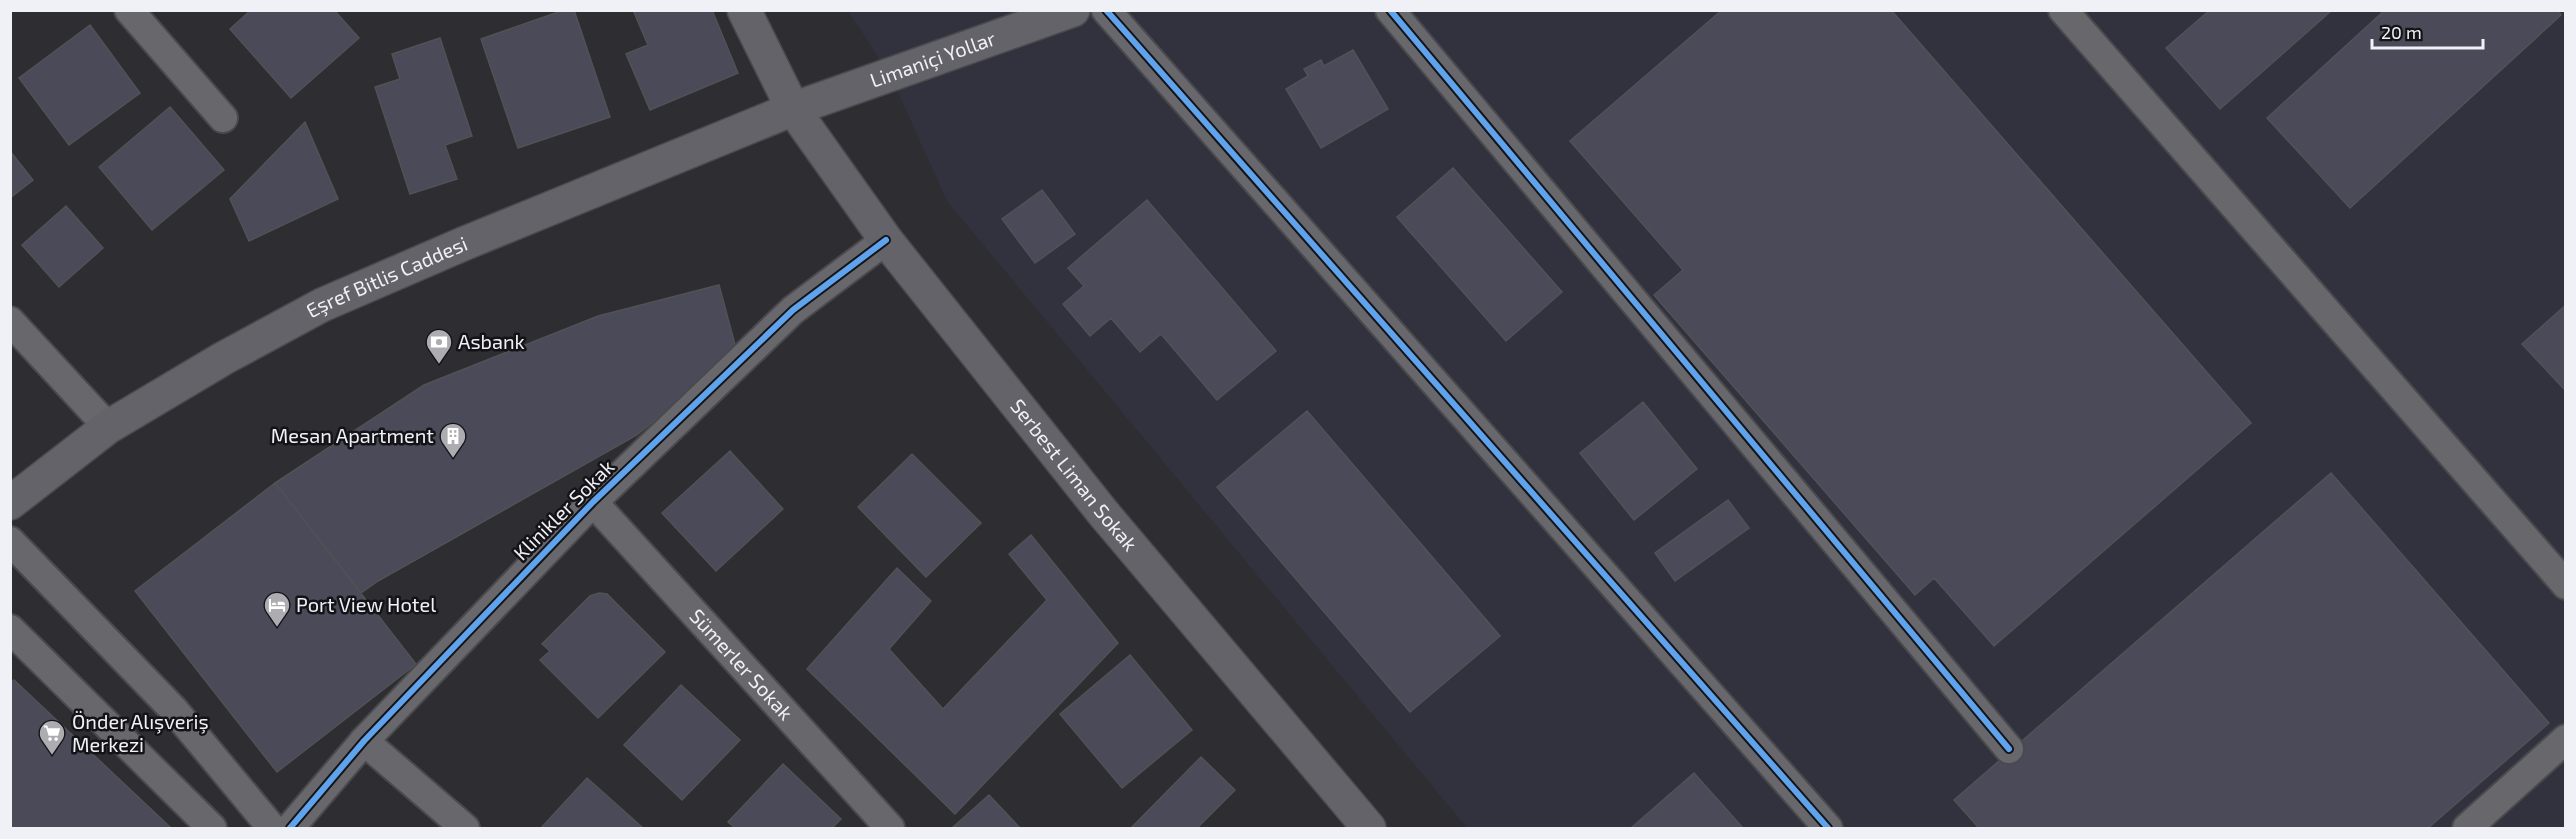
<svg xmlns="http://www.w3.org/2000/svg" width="2576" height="839" viewBox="0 0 2576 839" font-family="'Exo 2',sans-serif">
	<rect width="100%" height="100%" fill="#2d2d32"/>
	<path fill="#32323f" d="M848 11H2565V828H1467L947 201 890 75Z"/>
	<path fill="#4b4a58" stroke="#515156" stroke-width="1.5" d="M251 10H334L359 38 291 98 230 29Z
		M564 10H574L610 117 518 148 481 39Z
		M633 10H712L738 73 650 110 626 54 648 45Z
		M1722 10H1891L2251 423 1994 646 1934 578 1915 595 1654 295 1683 270 1570 141Z
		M2210 10H2332L2220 109 2166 48Z
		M2385 10H2557L2561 15 2350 208 2267 118Z
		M90 25 140 93 69 145 19 78Z
		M440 38 472 136 445 145 457 179 410 194 375 87 400 79 392 54Z
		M1353 50 1388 109 1321 148 1286 89 1308 76 1304 69 1321 60 1324 66Z
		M170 107 224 170 152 230 99 167Z
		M305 122 338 199 249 241 230 199Z
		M10 151 33 180 10 198Z
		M1453 168 1562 292 1506 341 1397 217Z
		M1042 190 1075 234 1035 263 1002 219Z
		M1147 200 1276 351 1217 400 1161 334 1140 352 1111 318 1090 336 1063 304 1084 286 1068 268Z
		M66 206 103 248 59 287 22 245Z
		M719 285 737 352 637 435 378 581 361 593 275 483 424 385 598 316Z
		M2566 305V391L2522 344Z
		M1643 402 1697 469 1634 520 1580 453Z
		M1307 411 1500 636 1410 712 1217 487Z
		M730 451 783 509 716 571 662 513Z
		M912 454 981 523 926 577 858 507Z
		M2331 473 2549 723 2428 828H1979L1954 800Z
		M275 483 416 664 277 772 135 591Z
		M1728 500 1749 528 1675 581 1655 553Z
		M1031 535 1118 643 955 814 807 669 897 568 931 601 889 649 943 709 1047 600 1009 554Z
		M599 593 607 594 665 652 598 718 540 660 550 651 542 644 590 596Z
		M1130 655 1192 730 1122 788 1060 714Z
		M14 680 171 828H10V683Z
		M681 685 740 740 682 800 624 745Z
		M1201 757 1235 790 1197 828H1131Z
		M783 764 841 819 832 828H735L728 822Z
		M1694 773 1743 828H1631Z
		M587 778 643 828H541Z
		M989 795 1020 828H952Z"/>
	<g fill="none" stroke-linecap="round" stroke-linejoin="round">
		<g stroke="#4a4a4e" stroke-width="32">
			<g id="street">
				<path d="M129 10 223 118"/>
				<path d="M1106 10 1828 828"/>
				<path d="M1390 10 2009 749"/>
				<path d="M2063 10 2566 585"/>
				<path d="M10 321 108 427"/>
				<path id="s1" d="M593 502 890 828"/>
				<path d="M10 541 174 710 272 828"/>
				<path d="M10 629 212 828"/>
				<path d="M364 741 465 828"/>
				<path d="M290 828 364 741 593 502 793 310 886 240"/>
				<path d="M2467 828 2566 739"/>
			</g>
		</g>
		<g stroke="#4a4a4e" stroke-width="36">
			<g id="secondary">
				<path id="s2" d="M744 10 793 109 886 240 1104 514 1369 828"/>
				<path id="s3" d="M10 503 108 427 224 358 322 305 463 244 793 109 1073 10"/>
			</g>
		</g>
		<use href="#street" stroke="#68686c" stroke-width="28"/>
		<use href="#secondary" stroke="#636369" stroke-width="33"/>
		<g stroke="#141418" stroke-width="10">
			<path id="cycleway" d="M1106 10 1828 828
				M1390 10 2009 749
				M290 828 364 741 593 502 793 310 886 240"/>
		</g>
		<use href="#cycleway" stroke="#60a3ed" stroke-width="6"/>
	</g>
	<defs>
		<g id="bank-pin" transform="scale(1.35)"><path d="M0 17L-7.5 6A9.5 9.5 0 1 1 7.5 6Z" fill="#acacb1" stroke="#141418"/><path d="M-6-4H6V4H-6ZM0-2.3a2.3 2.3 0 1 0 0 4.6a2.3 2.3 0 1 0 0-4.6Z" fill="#fff"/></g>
		<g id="building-pin" transform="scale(1.35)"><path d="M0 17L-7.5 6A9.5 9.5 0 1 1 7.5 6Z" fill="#acacb1" stroke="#141418"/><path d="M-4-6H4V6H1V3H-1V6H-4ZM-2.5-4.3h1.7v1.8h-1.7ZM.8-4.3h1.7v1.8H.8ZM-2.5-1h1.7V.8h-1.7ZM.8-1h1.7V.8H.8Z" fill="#fff"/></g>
		<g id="hotel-pin" transform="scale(1.35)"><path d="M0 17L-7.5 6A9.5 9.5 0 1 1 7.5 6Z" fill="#acacb1" stroke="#141418"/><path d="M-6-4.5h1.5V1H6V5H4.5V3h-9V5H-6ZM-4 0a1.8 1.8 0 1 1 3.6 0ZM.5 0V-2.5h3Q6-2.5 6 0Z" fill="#fff"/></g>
		<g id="supermarket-pin" transform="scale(1.35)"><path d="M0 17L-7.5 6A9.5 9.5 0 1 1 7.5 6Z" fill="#acacb1" stroke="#141418"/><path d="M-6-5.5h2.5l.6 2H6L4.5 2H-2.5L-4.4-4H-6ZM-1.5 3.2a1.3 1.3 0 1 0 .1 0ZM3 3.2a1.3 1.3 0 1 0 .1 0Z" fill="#fff"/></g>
	</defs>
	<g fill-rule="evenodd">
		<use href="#bank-pin" x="439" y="342"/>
		<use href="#building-pin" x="453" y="436"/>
		<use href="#hotel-pin" x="277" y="605"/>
		<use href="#supermarket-pin" x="52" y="733"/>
	</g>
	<g text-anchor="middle" stroke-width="5" stroke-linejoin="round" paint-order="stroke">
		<g font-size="20" fill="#f0f1f6" stroke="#141418">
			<text dy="7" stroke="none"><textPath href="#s3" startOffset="1029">Limaniçi Yollar</textPath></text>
			<text dy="7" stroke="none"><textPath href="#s3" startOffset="441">Eşref Bitlis Caddesi</textPath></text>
			<text dy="7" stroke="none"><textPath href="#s2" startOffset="572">Serbest Liman Sokak</textPath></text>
			<text transform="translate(564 510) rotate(-45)" y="7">Klinikler Sokak</text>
			<text dy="7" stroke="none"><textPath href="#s1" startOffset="220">Sümerler Sokak</textPath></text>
		</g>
		<g font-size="20" fill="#f0f1f6" stroke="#141418" text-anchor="start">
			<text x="458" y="349">Asbank</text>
			<text x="434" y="443" text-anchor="end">Mesan Apartment</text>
			<text x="296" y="612">Port View Hotel</text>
			<text x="72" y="729">Önder Alışveriş<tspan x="72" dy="23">Merkezi</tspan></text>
		</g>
	</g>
	<rect width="2576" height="839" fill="none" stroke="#f0f1f6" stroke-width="24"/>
	<path d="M2372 39v9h111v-9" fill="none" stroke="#f0f1f6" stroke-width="3"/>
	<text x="2381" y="39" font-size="18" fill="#f0f1f6" stroke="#141418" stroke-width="4.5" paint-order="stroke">20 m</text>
</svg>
